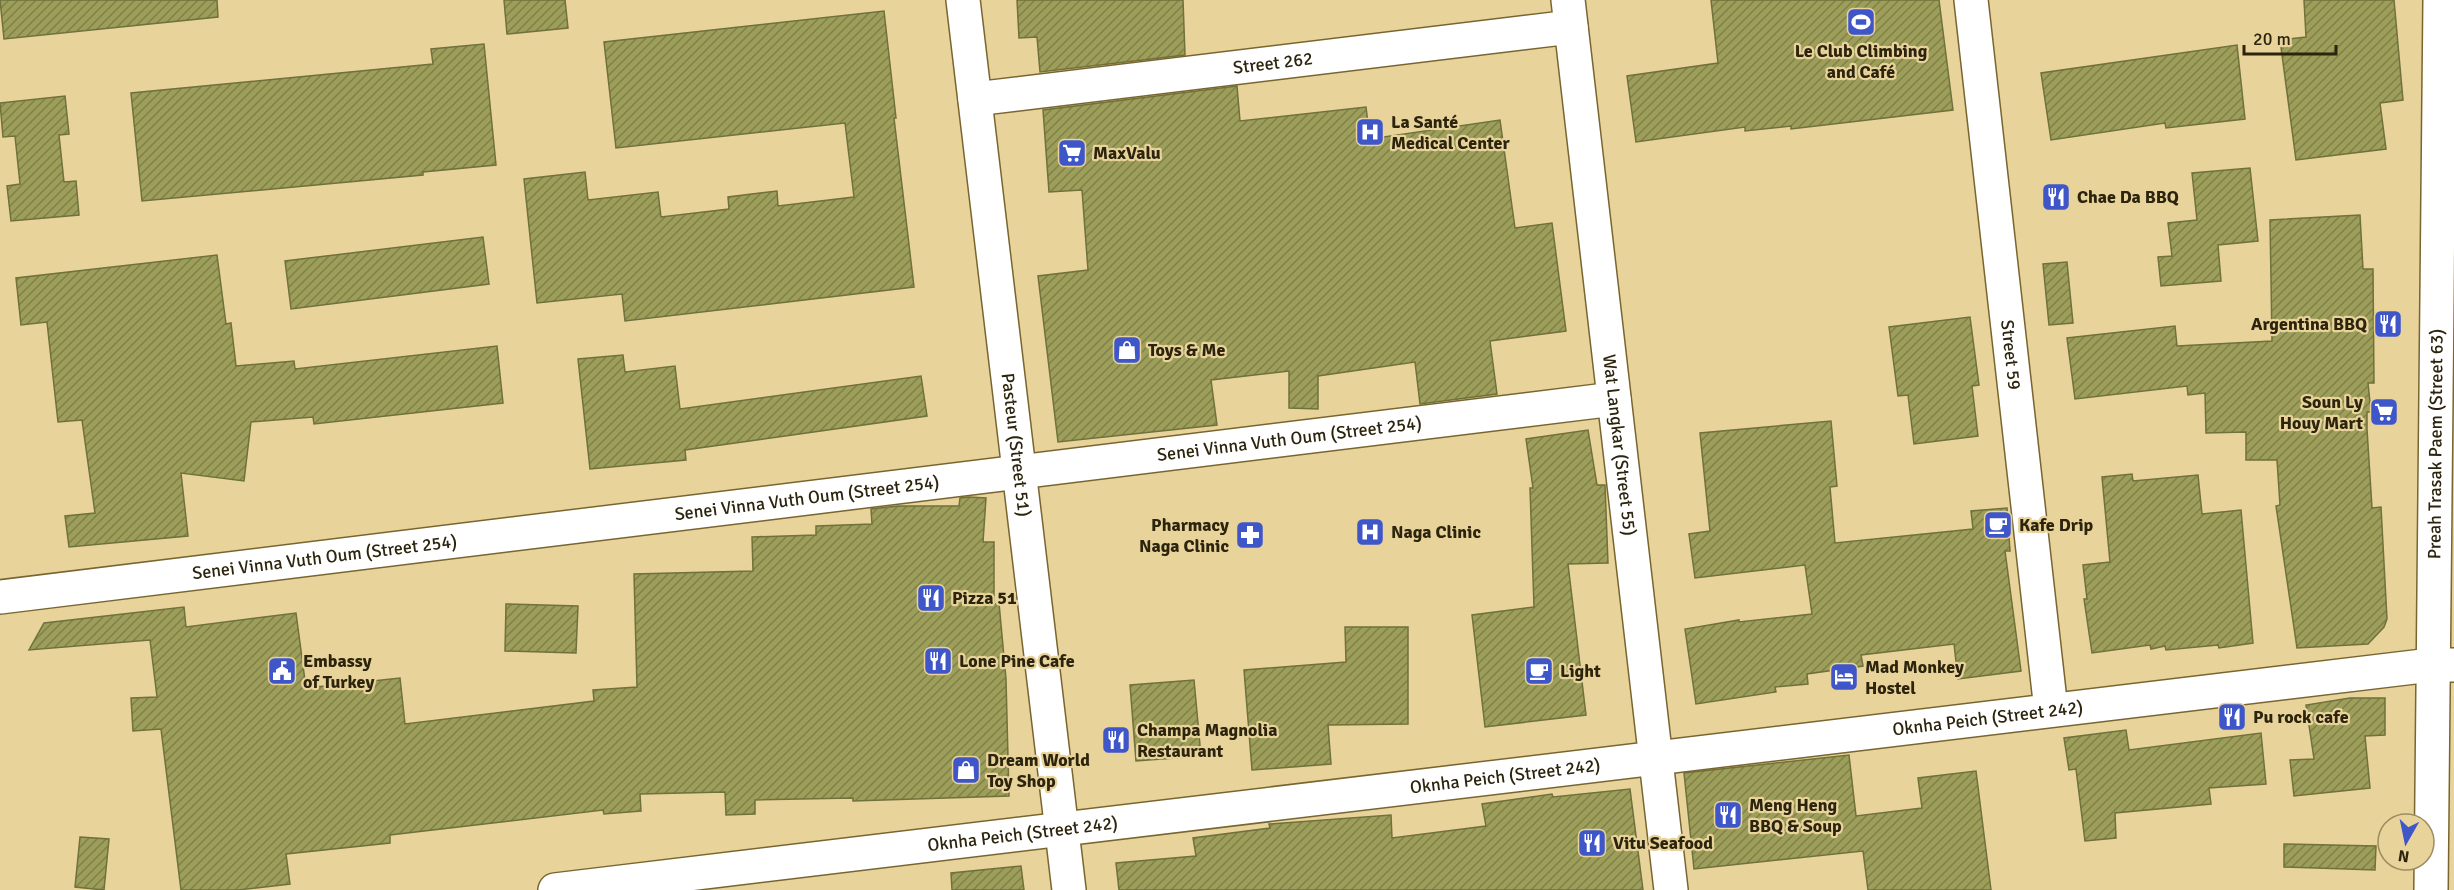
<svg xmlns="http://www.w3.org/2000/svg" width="2454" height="890" viewBox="0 0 2454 890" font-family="Signika,sans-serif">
	<defs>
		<pattern id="building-hatch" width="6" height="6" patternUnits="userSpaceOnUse" patternTransform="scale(1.5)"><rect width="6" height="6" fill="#9c9e5a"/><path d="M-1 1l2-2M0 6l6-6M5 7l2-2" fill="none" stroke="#7f8149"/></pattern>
	</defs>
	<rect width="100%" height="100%" fill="#e8d39b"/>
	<path fill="url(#building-hatch)" stroke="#70713b" stroke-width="1.5" d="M0 0H217L218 17 4 39Z
		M504 0H565L568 28 507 34Z
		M1017 0H1183L1185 55 1040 72 1037 37 1019 38Z
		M1711 0H1939L1953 110 1791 129V126L1745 131V127L1636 142 1627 76 1718 63Z
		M2304 0H2394L2403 100 2380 103 2386 149 2296 160 2280 40 2306 37Z
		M884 11 896 118H894L914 287 625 321 622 294 537 303 524 179 585 172 588 200 658 192 661 217 729 209 728 197 777 191 778 206 854 197 845 123 616 148 604 42Z
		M484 44 496 165 423 172V175L142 201 131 93 433 64 431 49Z
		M2237 45 2245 119 2166 128 2165 123 2051 140 2041 73Z
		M1237 86 1240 121 1366 107 1370 139 1500 120 1515 228 1552 223 1566 331 1490 341 1497 394 1420 404 1415 362 1318 376V409L1289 408V371L1211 380 1217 425 1058 442 1038 276 1088 270 1082 190 1049 192 1043 110Z
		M65 96 69 134 59 135 64 182 76 181 79 215 11 221 7 186 20 184 15 136 3 137 0 103Z
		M2250 168 2258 241 2218 245 2221 281 2161 286 2158 257 2172 256 2168 223 2197 220 2192 173Z
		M2360 215 2363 269H2373L2374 383H2368L2371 412H2367V429L2372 508 2381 507 2387 619 2384 627 2368 644 2297 648 2276 506 2280 505 2277 460H2246V432L2206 433 2205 393 2188 395 2187 386 2075 399 2067 338 2175 326 2177 346 2272 341 2270 220Z
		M483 237 489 284 291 309 285 261Z
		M217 255 226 324 231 323 236 366 294 361 295 369 497 346 503 403 314 424 313 417 251 422 244 481 181 473 188 536 69 547 65 516 95 513 82 420 58 422 47 322 21 325 16 278Z
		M2067 262 2073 323 2049 325 2043 264Z
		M1970 317 1979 385 1972 386 1978 436 1914 444 1908 395 1898 396 1889 327Z
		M623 355 625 372 675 366 680 409 921 376 927 416 685 450 686 460 590 469 578 359Z
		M1831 421 1837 486 1830 487 1835 543 1973 529 1971 511 2007 508 2010 551H2005L2021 671 1958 679 1954 644 1861 655 1863 666 1807 674 1808 684 1775 687 1776 692 1696 704 1685 629 1739 620V622L1812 614 1805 565 1695 578 1689 534 1710 531 1700 433Z
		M1588 430 1597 485H1605L1608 563 1568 564 1586 715 1485 727 1472 615 1534 607 1530 488H1533L1526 439Z
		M2132 474 2133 481 2198 475 2202 514 2241 510 2253 643 2219 648 2218 645 2166 650 2165 646 2151 649 2150 645 2092 653 2084 599H2087L2083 565 2110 562 2102 477Z
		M969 497 986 498 983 542H994V604L999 603 1006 679 1009 796 853 801V798L755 800V814L726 815 725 792 640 794 641 811 604 814 603 810 390 835V843L286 854 290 884 238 890H181L161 729 133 731 131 698 157 697 150 640 29 650 44 623 184 607 186 627 296 613 306 688 400 678 405 724 594 701 593 690 637 687 634 574 753 571 752 537 816 535V526L872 524 871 509 898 506H959L960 498Z
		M506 604 578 606 576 653 505 651Z
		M1345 627H1408V724L1328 725 1331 764 1252 770 1244 670 1346 662Z
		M1194 680 1201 756 1136 761 1130 685Z
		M2350 698H2385V735L2365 736 2370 788 2294 796 2290 760 2314 759 2306 705Z
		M2126 730 2129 750 2261 733 2266 784 2209 788 2211 804 2115 813 2116 838 2085 841 2076 769 2069 770 2064 738Z
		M1849 755 1856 816 1922 808 1918 778 1976 771 1991 890H1868L1863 851 1694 869 1684 773Z
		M1630 789 1643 890H1119L1116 863 1196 856 1193 838 1270 828 1269 824 1391 815 1392 838 1486 826 1482 804 1552 794 1553 797Z
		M80 837 109 839 104 890 75 887Z
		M2284 844 2376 846 2375 870 2284 867Z
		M1021 866 1024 890H952L951 873Z"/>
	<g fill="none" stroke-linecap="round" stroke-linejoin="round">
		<g stroke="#786530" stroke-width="36">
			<g id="street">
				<path id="s1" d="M1568 0 1671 890"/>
				<path id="s2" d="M1971 0 2051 710"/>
				<path id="s3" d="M975 99 1571 27"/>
				<path id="s4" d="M0 597 1614 399"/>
				<path id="s5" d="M555 890 2431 665H2454"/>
			</g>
		</g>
		<g stroke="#786530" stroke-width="36">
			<g id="secondary">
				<path id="s6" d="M963 0 1069 890"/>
				<path id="s7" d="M2431 890 2440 0"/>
			</g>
		</g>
		<use href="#street" stroke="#fff" stroke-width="33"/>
		<use href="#secondary" stroke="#fff" stroke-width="33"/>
	</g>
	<defs>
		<g id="stadium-square" transform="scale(1.5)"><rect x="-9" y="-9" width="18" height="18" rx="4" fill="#3f56c9" stroke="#e8d39b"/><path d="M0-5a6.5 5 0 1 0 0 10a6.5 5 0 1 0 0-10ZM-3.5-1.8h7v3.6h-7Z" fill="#fff"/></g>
		<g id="hospital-square" transform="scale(1.5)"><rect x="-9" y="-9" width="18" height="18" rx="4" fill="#3f56c9" stroke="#e8d39b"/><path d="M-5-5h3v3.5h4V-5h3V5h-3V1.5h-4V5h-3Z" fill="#fff"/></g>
		<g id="supermarket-square" transform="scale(1.5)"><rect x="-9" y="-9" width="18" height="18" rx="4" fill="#3f56c9" stroke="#e8d39b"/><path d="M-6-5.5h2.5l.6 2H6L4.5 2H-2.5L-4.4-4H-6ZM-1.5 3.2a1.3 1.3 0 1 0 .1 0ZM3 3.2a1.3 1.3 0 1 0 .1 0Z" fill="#fff"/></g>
		<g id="restaurant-square" transform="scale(1.5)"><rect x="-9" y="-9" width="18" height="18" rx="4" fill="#3f56c9" stroke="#e8d39b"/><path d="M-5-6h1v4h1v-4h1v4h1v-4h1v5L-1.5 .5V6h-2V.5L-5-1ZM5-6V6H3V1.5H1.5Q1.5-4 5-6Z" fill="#fff"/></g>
		<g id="shop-square" transform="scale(1.5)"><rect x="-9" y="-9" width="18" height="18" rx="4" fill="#3f56c9" stroke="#e8d39b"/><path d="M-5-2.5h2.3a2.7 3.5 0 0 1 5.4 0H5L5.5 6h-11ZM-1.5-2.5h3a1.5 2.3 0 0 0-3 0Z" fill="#fff"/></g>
		<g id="cafe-square" transform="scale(1.5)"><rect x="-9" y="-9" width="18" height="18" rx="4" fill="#3f56c9" stroke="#e8d39b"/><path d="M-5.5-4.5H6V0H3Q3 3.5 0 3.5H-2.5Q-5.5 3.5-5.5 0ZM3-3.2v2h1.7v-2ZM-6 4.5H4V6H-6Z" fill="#fff"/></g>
		<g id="pharmacy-square" transform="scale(1.5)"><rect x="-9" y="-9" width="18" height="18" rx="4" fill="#3f56c9" stroke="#e8d39b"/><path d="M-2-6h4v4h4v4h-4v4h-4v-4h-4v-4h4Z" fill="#fff"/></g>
		<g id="civic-square" transform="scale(1.5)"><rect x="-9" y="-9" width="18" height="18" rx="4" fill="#3f56c9" stroke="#e8d39b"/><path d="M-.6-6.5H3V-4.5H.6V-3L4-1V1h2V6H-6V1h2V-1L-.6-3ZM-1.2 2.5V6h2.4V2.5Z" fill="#fff"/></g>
		<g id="hotel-square" transform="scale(1.5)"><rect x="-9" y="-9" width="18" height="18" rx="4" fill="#3f56c9" stroke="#e8d39b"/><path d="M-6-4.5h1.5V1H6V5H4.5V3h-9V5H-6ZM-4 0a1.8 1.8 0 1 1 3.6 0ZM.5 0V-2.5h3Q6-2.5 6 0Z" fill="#fff"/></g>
	</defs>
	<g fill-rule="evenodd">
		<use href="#stadium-square" x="1861" y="22"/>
		<use href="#hospital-square" x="1370" y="132"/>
		<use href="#supermarket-square" x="1072" y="153"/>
		<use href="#restaurant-square" x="2056" y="197"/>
		<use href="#restaurant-square" x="2388" y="324"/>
		<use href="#shop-square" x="1127" y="350"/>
		<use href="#supermarket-square" x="2384" y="412"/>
		<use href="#cafe-square" x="1998" y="525"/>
		<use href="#hospital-square" x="1370" y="532"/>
		<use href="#pharmacy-square" x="1250" y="535"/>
		<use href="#restaurant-square" x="931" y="598"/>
		<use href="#restaurant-square" x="938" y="661"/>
		<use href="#civic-square" x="282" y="671"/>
		<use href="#cafe-square" x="1539" y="671"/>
		<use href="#hotel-square" x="1844" y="677"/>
		<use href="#restaurant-square" x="2232" y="717"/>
		<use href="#restaurant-square" x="1116" y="740"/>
		<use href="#shop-square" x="966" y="770"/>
		<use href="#restaurant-square" x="1728" y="815"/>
		<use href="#restaurant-square" x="1592" y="843"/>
	</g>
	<g text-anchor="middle" stroke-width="4.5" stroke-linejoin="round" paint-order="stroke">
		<g font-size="18" font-weight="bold" fill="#2c240d" stroke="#e8d39b" text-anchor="start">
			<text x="1861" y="57" text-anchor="middle">Le Club Climbing<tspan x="1861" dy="21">and Café</tspan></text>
			<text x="1391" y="128">La Santé<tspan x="1391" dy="21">Medical Center</tspan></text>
			<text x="1093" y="159">MaxValu</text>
			<text x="2077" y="203">Chae Da BBQ</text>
			<text x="2367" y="330" text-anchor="end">Argentina BBQ</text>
			<text x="1148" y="356">Toys &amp; Me</text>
			<text x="2363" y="408" text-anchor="end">Soun Ly<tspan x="2363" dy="21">Houy Mart</tspan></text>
			<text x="1229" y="531" text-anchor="end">Pharmacy<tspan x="1229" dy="21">Naga Clinic</tspan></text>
			<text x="2019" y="531">Kafe Drip</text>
			<text x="1391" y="538">Naga Clinic</text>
			<text x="952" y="604">Pizza 51</text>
			<text x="303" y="667">Embassy<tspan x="303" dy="21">of Turkey</tspan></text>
			<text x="959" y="667">Lone Pine Cafe</text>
			<text x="1865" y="673">Mad Monkey<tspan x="1865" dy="21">Hostel</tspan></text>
			<text x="1560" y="677">Light</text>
			<text x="2253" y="723">Pu rock cafe</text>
			<text x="1137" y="736">Champa Magnolia<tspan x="1137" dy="21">Restaurant</tspan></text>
			<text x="987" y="766">Dream World<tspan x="987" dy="21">Toy Shop</tspan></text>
			<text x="1749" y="811">Meng Heng<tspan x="1749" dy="21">BBQ &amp; Soup</tspan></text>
			<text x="1613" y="849">Vitu Seafood</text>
		</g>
		<g font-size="18" fill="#2c240d" stroke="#e8d39b">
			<text dy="6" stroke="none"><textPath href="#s3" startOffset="300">Street 262</textPath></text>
			<text dy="6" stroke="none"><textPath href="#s2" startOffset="357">Street 59</textPath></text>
			<text dy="6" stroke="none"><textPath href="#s4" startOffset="1299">Senei Vinna Vuth Oum (Street 254)</textPath></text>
			<text dy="6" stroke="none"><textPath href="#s6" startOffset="448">Pasteur (Street 51)</textPath></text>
			<text dy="6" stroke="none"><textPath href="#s1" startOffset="448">Wat Langkar (Street 55)</textPath></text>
			<text dy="6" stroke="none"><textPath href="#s7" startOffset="446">Preah Trasak Paem (Street 63)</textPath></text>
			<text dy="6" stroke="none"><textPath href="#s4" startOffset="813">Senei Vinna Vuth Oum (Street 254)</textPath></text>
			<text dy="6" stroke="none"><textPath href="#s4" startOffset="327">Senei Vinna Vuth Oum (Street 254)</textPath></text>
			<text dy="6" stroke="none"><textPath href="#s5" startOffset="1443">Oknha Peich (Street 242)</textPath></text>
			<text dy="6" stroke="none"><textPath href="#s5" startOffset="957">Oknha Peich (Street 242)</textPath></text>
			<text dy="6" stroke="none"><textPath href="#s5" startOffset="471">Oknha Peich (Street 242)</textPath></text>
		</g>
	</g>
	<g transform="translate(2406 842) rotate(189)"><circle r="28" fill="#e8d39b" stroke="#9d8d62" stroke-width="1.5"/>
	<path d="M0-4.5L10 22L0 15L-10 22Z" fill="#3f56c9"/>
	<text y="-9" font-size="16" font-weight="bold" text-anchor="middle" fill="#2c240d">N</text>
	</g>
	<path d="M2244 45v9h92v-9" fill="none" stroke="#2c240d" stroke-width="3"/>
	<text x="2253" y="45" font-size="18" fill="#2c240d" stroke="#e8d39b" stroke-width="4.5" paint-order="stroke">20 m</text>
</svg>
